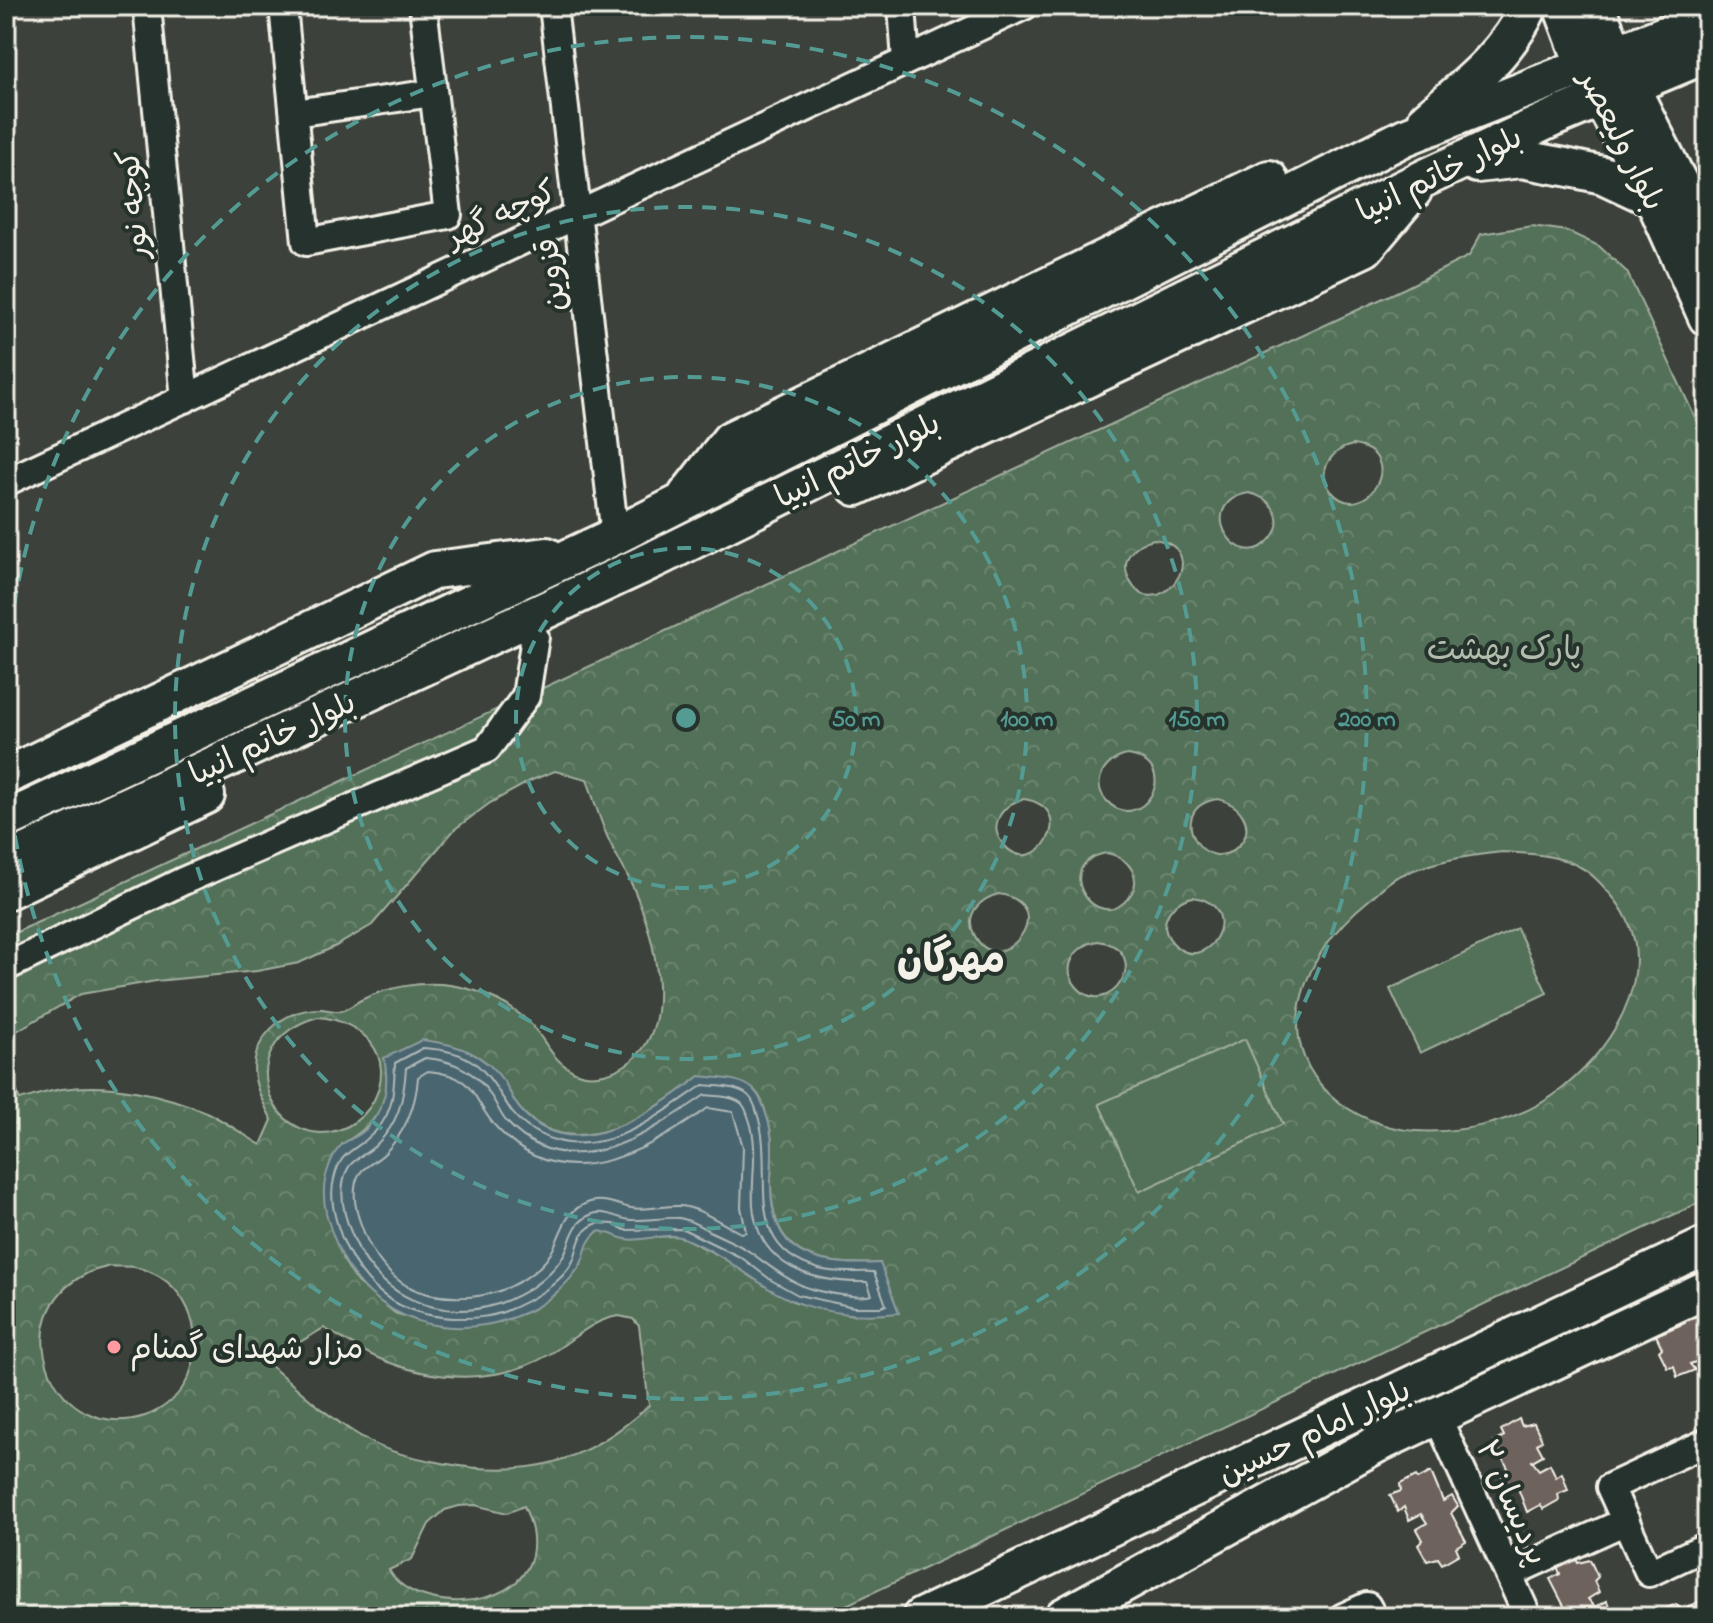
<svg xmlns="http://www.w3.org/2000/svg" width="1713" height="1623" viewBox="0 0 1713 1623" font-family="'Indie Flower','Playpen Sans Arabic',sans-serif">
	<defs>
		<pattern id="forest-crowns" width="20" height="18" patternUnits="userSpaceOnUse" patternTransform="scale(2)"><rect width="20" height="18" fill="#527058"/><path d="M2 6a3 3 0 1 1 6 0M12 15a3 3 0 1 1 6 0" fill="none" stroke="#6c8570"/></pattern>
	</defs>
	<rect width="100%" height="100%" fill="#3c413b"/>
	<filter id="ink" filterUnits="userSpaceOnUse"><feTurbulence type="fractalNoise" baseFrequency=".0125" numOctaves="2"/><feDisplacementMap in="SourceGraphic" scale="16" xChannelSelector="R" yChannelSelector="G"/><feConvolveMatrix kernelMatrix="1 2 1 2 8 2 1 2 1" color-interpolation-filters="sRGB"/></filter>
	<g filter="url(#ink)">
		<path fill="url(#forest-crowns)" stroke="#a3b0a0" stroke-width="2" fill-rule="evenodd" d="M1532 226 1567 231 1599 246 1627 272 1707 443V1199L821 1617H6V1061L20 1100C34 1096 48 1091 62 1089 110 1082 164 1094 208 1113 226 1122 244 1135 261 1145L272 1120C257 1092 244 1066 265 1036 278 1018 300 1008 322 1009 328 1010 335 1012 340 1011 348 1010 355 1003 361 1000 387 987 422 981 450 985 480 989 520 1007 538 1033 549 1048 556 1063 575 1072 593 1080 616 1073 631 1061 679 1023 653 932 632 885 624 867 612 850 605 831 598 814 593 797 587 779L555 771 532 780 490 803 455 829 372 925 336 946 299 963 257 971 156 981 81 994 6 1037V937L1405 288 1469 256 1481 234ZM1353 445C1411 453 1364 530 1331 491 1315 471 1332 449 1353 445ZM1249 493C1270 497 1287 518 1271 538 1239 578 1191 503 1249 493ZM1154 539C1219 550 1153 630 1129 579 1119 559 1135 543 1154 539ZM1128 755C1186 765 1139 838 1106 800 1090 781 1107 758 1128 755ZM1024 799C1082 808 1035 883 1003 844 987 825 1003 803 1024 799ZM1218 799C1239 803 1256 825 1240 844 1206 883 1161 807 1218 799ZM1503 852C1528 854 1557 854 1580 867 1592 873 1602 885 1611 895 1667 958 1619 1043 1563 1088 1524 1120 1465 1134 1415 1131 1353 1126 1289 1079 1299 1010 1306 965 1335 927 1369 900 1378 892 1387 882 1397 877 1431 861 1466 856 1503 852ZM1107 853C1128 857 1145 878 1128 898 1097 937 1048 863 1107 853ZM999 894C1064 905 998 985 974 934 964 914 981 898 999 894ZM1193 897C1251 906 1204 981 1172 942 1155 922 1173 900 1193 897ZM1098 941C1157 950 1108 1025 1076 986 1060 966 1077 944 1098 941ZM318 1017C363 1021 396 1055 374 1100 368 1112 359 1120 348 1126 277 1162 221 1044 318 1017ZM385 1058 505 1083C510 1092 514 1103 521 1110 575 1168 653 1112 700 1076 713 1079 745 1082 754 1090 762 1097 764 1107 767 1117 774 1138 772 1156 771 1178 769 1255 813 1267 880 1263L853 1315 795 1302 767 1287 738 1265 680 1236 622 1238 612 1232 598 1231 589 1240 583 1252 581 1265 554 1295 531 1310 500 1322 416 1320 395 1313 357 1282 342 1258V1144C379 1123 392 1100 385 1058ZM109 1266C117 1267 126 1266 134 1267 185 1276 207 1331 189 1376 181 1395 163 1410 145 1416 53 1445 2 1315 86 1274 93 1270 102 1269 109 1266ZM619 1316 633 1319 639 1326 649 1405C586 1464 526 1479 442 1463 417 1458 389 1453 367 1440 330 1420 298 1388 266 1362L324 1328C342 1338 359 1350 378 1358 433 1382 498 1385 550 1354 573 1340 591 1320 619 1316ZM475 1505 507 1513 524 1506C572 1612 417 1623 389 1570L412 1559 429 1524 445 1510 459 1506Z"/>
		<path fill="#527058" stroke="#a3b0a0" stroke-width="2" d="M1517 928 1547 993 1420 1053 1390 989Z
			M1245 1039 1283 1124 1139 1192 1099 1104Z"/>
		<path fill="#4a656f" stroke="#8e9d9f" stroke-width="2" d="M422 1040C457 1044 485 1053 505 1083 510 1092 514 1103 521 1110 573 1169 653 1112 700 1076 717 1078 741 1078 753 1089 761 1097 764 1107 767 1117 774 1138 772 1156 771 1178 768 1255 813 1267 880 1263L899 1313C854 1318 807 1312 768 1288 740 1270 714 1249 683 1238 664 1231 640 1244 621 1238 613 1235 608 1232 598 1231 582 1245 588 1253 579 1267 568 1284 548 1302 529 1311 454 1346 370 1324 337 1245 328 1224 321 1202 325 1180 328 1167 333 1151 344 1143 351 1138 359 1136 365 1130 385 1109 390 1086 384 1058Z"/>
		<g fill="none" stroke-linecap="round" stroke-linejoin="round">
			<path stroke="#b0b9b8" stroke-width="2" d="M423 1048C478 1051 485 1071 512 1112 520 1123 534 1132 546 1137 603 1161 659 1115 703 1085 716 1086 733 1086 745 1093 752 1097 755 1105 757 1113 777 1171 737 1246 819 1269 837 1274 856 1271 874 1272L886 1305 881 1307H854L798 1295 771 1280 742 1258 683 1229 625 1230 614 1224 598 1223C577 1230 580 1245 573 1261 562 1284 528 1302 506 1311 489 1318 471 1318 453 1318 397 1315 363 1288 342 1238 335 1219 329 1199 334 1179 340 1153 349 1154 367 1139 394 1118 394 1092 395 1063Z
				M425 1058C454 1060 476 1071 491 1096 497 1104 500 1115 507 1122 569 1189 648 1134 705 1095 716 1096 732 1096 741 1103 746 1107 747 1114 749 1119 759 1148 751 1176 753 1205 758 1268 814 1283 867 1282L872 1295C862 1298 852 1296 842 1295 828 1293 813 1291 801 1285 782 1277 767 1264 750 1252 737 1243 721 1237 707 1230 698 1225 689 1219 679 1218 663 1217 647 1221 631 1220 617 1219 604 1208 590 1215 569 1225 572 1245 561 1259 546 1281 523 1295 498 1304 437 1323 377 1295 353 1237 346 1221 340 1203 343 1184 347 1158 360 1160 376 1145 399 1123 404 1098 406 1068Z
				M428 1071C481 1076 470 1101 499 1130 564 1199 646 1152 708 1108L733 1112 743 1147 741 1207 746 1232 741 1233C723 1225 700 1207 680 1206 665 1205 647 1211 631 1208 617 1205 605 1198 590 1202 563 1210 562 1234 551 1253 544 1265 531 1275 519 1282 489 1300 439 1303 407 1286 388 1275 373 1255 365 1235 359 1220 353 1204 355 1188 357 1166 372 1166 385 1153 406 1131 416 1107 418 1077Z"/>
		</g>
		<path fill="#6e625b" stroke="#f4f1e8" stroke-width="2" d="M1691 1310 1698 1317 1707 1312V1341L1697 1347 1704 1359 1690 1364 1695 1370 1677 1377 1674 1366 1667 1367 1659 1351 1662 1348 1656 1335 1685 1323 1681 1315Z
			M1519 1419 1522 1426 1534 1423 1542 1440 1537 1444 1543 1455 1532 1461 1539 1470 1550 1464 1556 1477 1562 1473 1568 1490 1558 1494 1559 1500 1543 1509 1540 1505 1527 1512 1516 1483 1507 1488 1502 1477 1509 1470 1494 1442 1504 1436 1501 1430Z
			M1431 1472 1443 1501 1452 1496 1458 1506 1451 1513 1466 1541 1456 1547 1459 1554 1442 1564 1438 1558 1427 1561 1418 1545 1423 1540 1417 1529 1427 1523 1421 1514 1409 1520 1404 1507 1398 1512 1390 1495 1401 1491 1400 1484 1416 1476 1418 1479Z
			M1575 1557 1578 1563 1590 1560 1598 1577 1594 1581 1599 1592 1588 1599 1595 1607 1607 1601 1612 1614 1618 1610 1621 1617H1560L1558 1615 1565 1608 1550 1579 1560 1574 1557 1567Z
			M1707 1598V1617H1669L1665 1609 1676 1604 1682 1611Z"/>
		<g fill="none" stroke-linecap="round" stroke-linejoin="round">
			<g stroke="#f4f1e8" stroke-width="32">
				<path id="street" d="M147 6 185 399
					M283 6 306 242 448 215 423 6
					M553 6 615 536
					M902 6 906 61
					M294 113 433 93
					M6 482 1024 6
					M6 967 183 881 487 749 526 696 535 637
					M1436 1414 1528 1617
					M1707 1442 1610 1487 1649 1573 1707 1546
					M1509 1574 1626 1521
					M1343 1617 1367 1606 1373 1617"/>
			</g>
			<g stroke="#f4f1e8" stroke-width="42">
				<path id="secondary" d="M1562 6 1585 67 1654 199 1707 317
					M1596 6C1626 88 1671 162 1707 241
					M1427 119C1466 86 1508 54 1529 6
					M1477 164 1521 159 1565 167 1603 175 1654 199
					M856 487 1365 248 1413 191
					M687 495 730 440 1269 179
					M6 776 435 570 547 556
					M6 820 615 536 1405 137 1707 18
					M6 862 657 558 1423 179 1551 119 1707 54
					M6 891 206 795
					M921 1617 1707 1245
					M1063 1617 1375 1445 1707 1289"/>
			</g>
			<use href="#street" stroke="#26332d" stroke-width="26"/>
			<use href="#secondary" stroke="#26332d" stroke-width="36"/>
		</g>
	</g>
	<g fill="none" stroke="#549b93" stroke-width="4" stroke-dasharray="14 10">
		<circle cx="686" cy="718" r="170"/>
		<circle cx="686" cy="718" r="341"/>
		<circle cx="686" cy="718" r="511"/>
		<path d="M6 676A681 681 0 1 1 6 760"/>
	</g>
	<circle fill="#ff9aa2" stroke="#26332d" stroke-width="3" cx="114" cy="1347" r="8"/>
	<g text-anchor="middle" stroke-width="8" stroke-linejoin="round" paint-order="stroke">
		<g font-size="32" fill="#f4f1e8" stroke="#26332d">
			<text transform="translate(1623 140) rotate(63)" y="11">بلوار ولیعصر</text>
			<text transform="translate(1439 173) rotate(-26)" y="11">بلوار خاتم انبیا</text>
			<text transform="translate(132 205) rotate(-95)" y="11">کوچه نور</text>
			<text transform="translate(501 213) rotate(-25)" y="11">کوچه گهر</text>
			<text transform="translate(550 275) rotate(-97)" y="11">قزوین</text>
			<text transform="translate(857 459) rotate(-26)" y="11">بلوار خاتم انبیا</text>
			<text transform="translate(272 737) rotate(-25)" y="11">بلوار خاتم انبیا</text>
			<text transform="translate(1314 1431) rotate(-25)" y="11">بلوار امام حسین</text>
			<text transform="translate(1513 1502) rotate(66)" y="11">پردیسان ۲</text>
		</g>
		<g font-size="32" fill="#b3bdae" stroke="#26332d">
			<text x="1504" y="659">پارک بهشت</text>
		</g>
		<g font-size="32" fill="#f4f1e8" stroke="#26332d" text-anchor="start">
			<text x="130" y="1358">مزار شهدای گمنام</text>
		</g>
		<g font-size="40" font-weight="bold" fill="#f4f1e8" stroke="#26332d">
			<text x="951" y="972">مهرگان</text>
		</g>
	</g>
	<circle cx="686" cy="718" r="12" fill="#549b93" stroke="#26332d" stroke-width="4"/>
	<g font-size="24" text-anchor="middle" font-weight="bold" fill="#549b93" stroke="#26332d" stroke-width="8" stroke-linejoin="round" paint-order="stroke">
		<text x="856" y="726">50 m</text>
		<text x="1027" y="726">100 m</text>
		<text x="1197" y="726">150 m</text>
		<text x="1367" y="726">200 m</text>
	</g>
	<rect width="1713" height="1623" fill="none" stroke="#26332d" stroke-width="32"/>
	<rect x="16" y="16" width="1681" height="1591" fill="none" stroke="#f4f1e8" stroke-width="3" filter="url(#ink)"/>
</svg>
